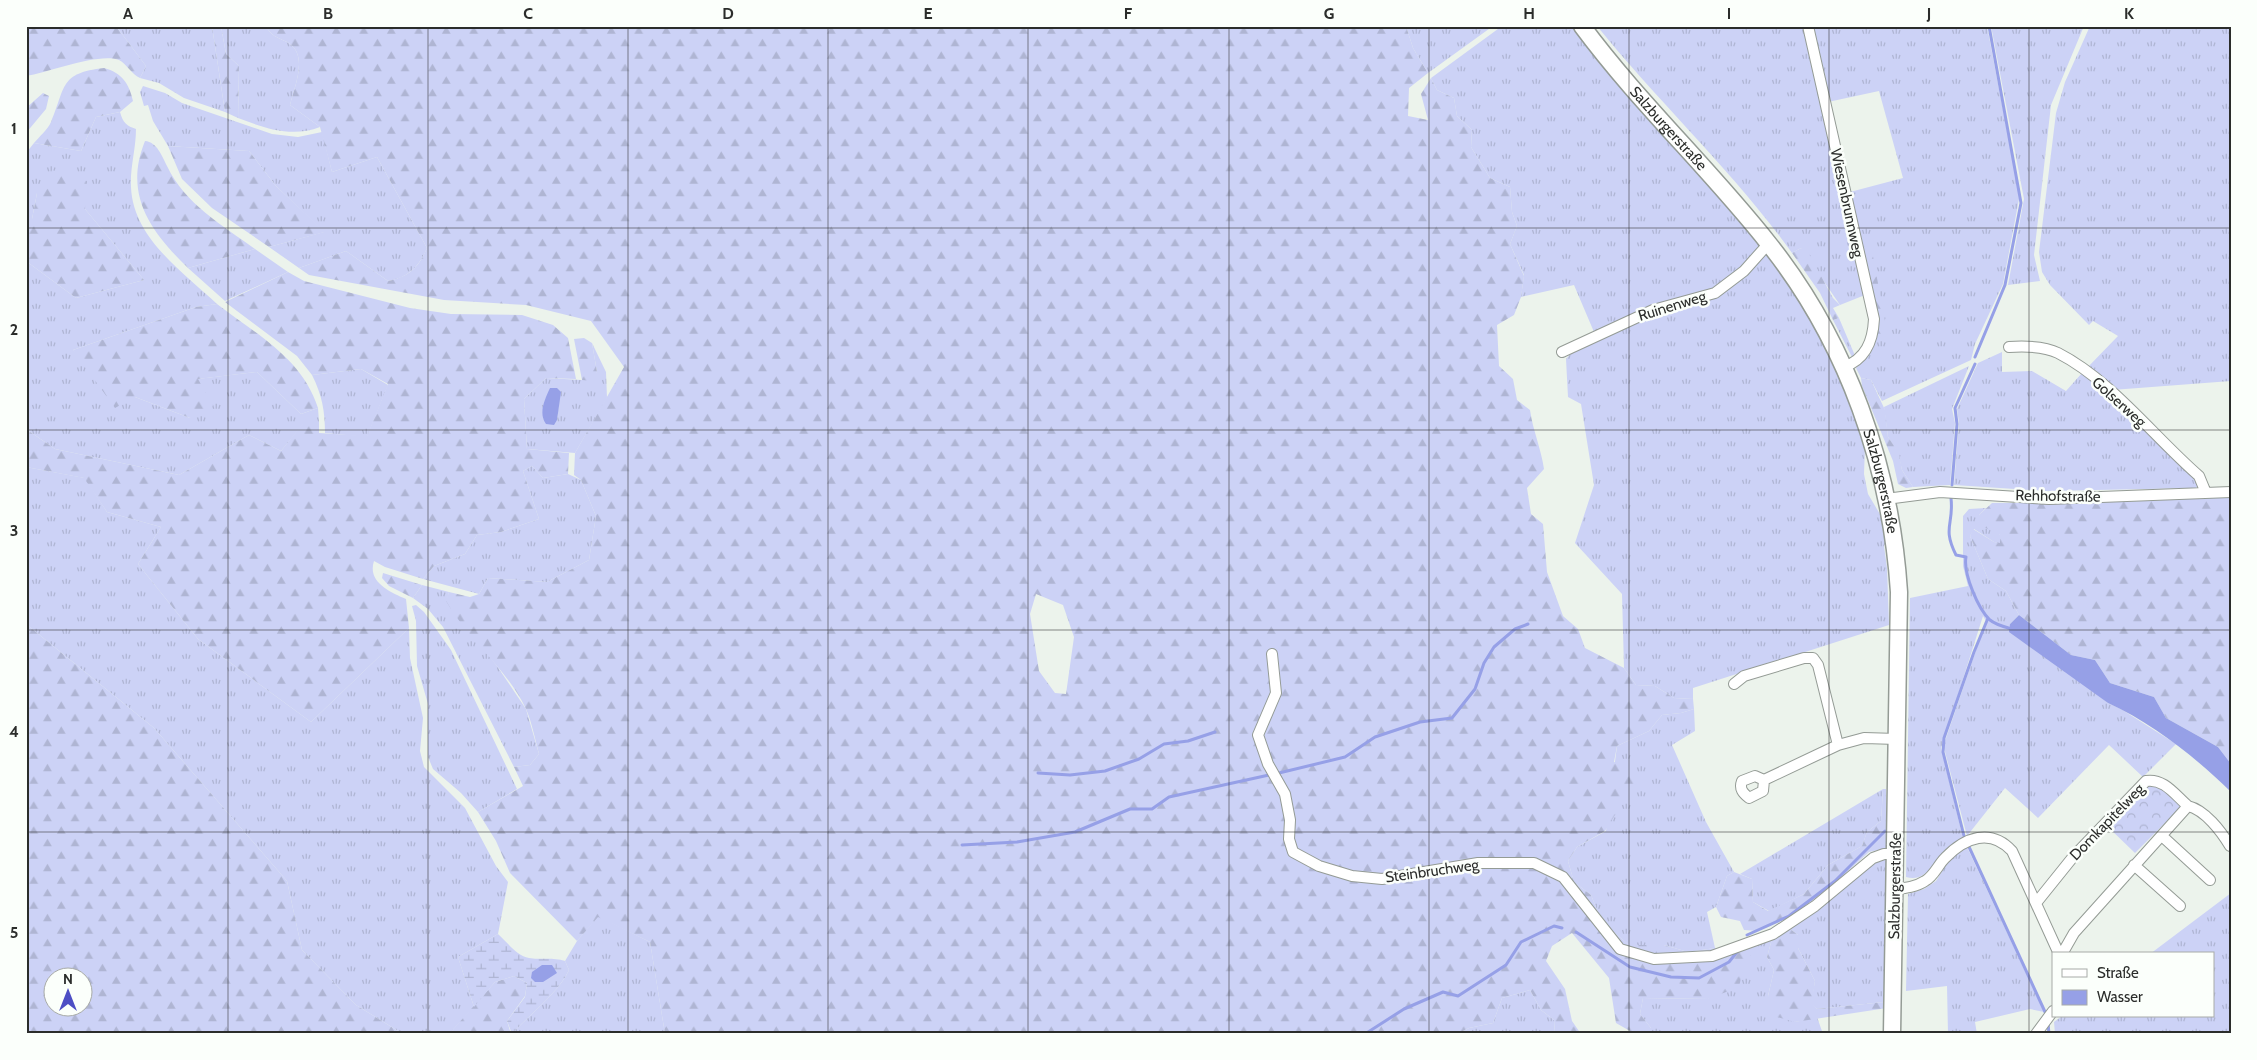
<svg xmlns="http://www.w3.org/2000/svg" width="2257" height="1060" viewBox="0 0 2257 1060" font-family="Cabin,sans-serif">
	<defs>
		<pattern id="grass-tufts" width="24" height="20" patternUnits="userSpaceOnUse" patternTransform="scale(1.25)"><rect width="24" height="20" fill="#ccd2f6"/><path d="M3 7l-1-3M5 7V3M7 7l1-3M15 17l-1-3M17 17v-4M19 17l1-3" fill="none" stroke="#afb5d3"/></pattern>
		<pattern id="forest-firs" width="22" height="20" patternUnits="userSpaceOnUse" patternTransform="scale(1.25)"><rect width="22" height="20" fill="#ccd2f6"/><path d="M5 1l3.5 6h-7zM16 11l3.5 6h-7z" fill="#afb5d3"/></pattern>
		<pattern id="wetland-marsh" width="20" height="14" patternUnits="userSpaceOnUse" patternTransform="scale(1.25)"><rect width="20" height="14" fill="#ccd2f6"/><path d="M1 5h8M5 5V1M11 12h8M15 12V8" fill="none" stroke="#afb5d3"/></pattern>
		<pattern id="park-crowns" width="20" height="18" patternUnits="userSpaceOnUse" patternTransform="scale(1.25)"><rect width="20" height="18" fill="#ccd2f6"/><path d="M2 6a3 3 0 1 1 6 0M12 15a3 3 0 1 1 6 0" fill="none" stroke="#afb5d3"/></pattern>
	</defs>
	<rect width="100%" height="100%" fill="#ecf3ec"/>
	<path fill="url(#grass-tufts)" fill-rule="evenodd" d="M116 26H212L225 112 184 98 159 83 140 78 146 66Z
		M221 26H266C270 35 278 38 287 42 309 54 295 85 290 105L320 127C292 138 264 128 238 118L239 66 226 54Z
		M1406 26H1493L1428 73 1413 48Z
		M1502 26H1575L1760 245C1750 264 1731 279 1713 290L1594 332 1574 285 1521 297 1524 275 1510 244 1517 226 1512 212 1510 187 1490 178 1471 147 1472 130 1457 116 1454 98 1437 90 1431 78Z
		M1597 26H1804L1865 295 1840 305 1801 248 1792 253C1734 172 1660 104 1597 26Z
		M1811 26H1987L2018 189 2019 199 2003 284 1975 344 1971 360 1882 401 1871 380 1861 378 1856 368 1867 355 1873 341 1862 245 1850 192 1903 178 1879 91 1828 102Z
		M1991 26H2084L2051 105 2034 255 2040 281 2008 285 2024 199Z
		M2090 26H2231V381L2112 390 2086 369 2118 336 2093 321 2089 325 2050 285 2042 272 2039 252 2056 113 2065 82Z
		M143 86 165 93 182 103 272 134 298 137 322 132 332 172 377 157 427 248C419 267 409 277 388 281L346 251 299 268 269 247 324 232 276 186 249 151 168 146 153 121 148 105 144 106 140 92Z
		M120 112C123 123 127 126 136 129 136 149 130 167 131 187 133 238 183 272 217 304L196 307 73 350 135 397 190 418 197 379 257 372 301 414 318 408 319 422 304 423 281 451 249 435 179 475 55 449 26 429V261L76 298 144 280 85 209 37 193 32 219H26V153L34 143 81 151 96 117Z
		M255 249 288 272 225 301 188 268Z
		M1765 253 1771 254 1813 321 1859 418 1865 447 1864 474 1868 494 1884 521 1888 538 1884 546 1887 568 1889 625 1693 688V699L1674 698 1655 686 1636 685 1624 668 1622 594 1575 543 1594 485 1581 404 1568 397 1566 359 1574 350 1650 313 1694 303Z
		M1839 318 1856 358 1852 357 1833 320Z
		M592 343 606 372 607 398 575 453 527 449 524 399 546 378 582 380 597 372ZM560 392 557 420 543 419V410L546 398Z
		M2002 352V372L2032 371 2066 391 2082 373 2101 387 2197 479 2199 485 2196 488 2046 491 1954 485 1959 423 1957 409 1978 363Z
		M1969 366 1952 409 1955 423 1950 485 1913 487 1902 470 1898 453 1888 437 1884 407Z
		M361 369 388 385 367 437 325 433C325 411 322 395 312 375Z
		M532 466 543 478 568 474 581 480 596 516 589 560 547 582 488 578 479 594 423 579 434 566 465 554 477 535 501 532 539 519 523 471Z
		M26 467 85 478 107 512 161 527 138 564 198 639 311 722 409 628 410 658 423 718 420 751 424 767 465 808 496 866 508 882 498 934 458 957 474 1007 449 1034H403L356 1005 302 950 287 881 154 728 26 624Z
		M1986 508 1979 515 2000 535 2001 544 1994 542 1974 529 1970 536 1988 579 2006 591 2019 615 2010 624 2108 703 2121 709 2176 744 2143 777 2109 745 2038 818 2005 788 1967 836 1944 748 1945 741 1986 621 1983 616 1941 748 1963 838C1958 842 1951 845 1946 849 1933 861 1927 883 1906 877L1910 598 1968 586 1963 566V516L1969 509Z
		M422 585 449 592 447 601 497 666 526 709 539 754 530 765 514 767 443 627 428 609 413 598Z
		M416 605 424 612 451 650 517 789 478 812 461 793 433 769 428 757V704L417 666 416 621 412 606Z
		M1694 709 1695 731 1672 745 1706 822 1734 872 1727 876 1716 907 1707 912 1715 948 1688 952 1664 945H1629L1602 922 1591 895 1574 882 1568 861 1577 847 1606 831 1617 746 1649 731 1662 715 1681 713Z
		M1883 789 1881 821 1867 832 1862 846 1828 865 1804 894 1769 911 1753 902 1752 879 1740 874Z
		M1967 847 2044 1012 2030 1009 1975 1022 1977 1034H1948L1947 986 1906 991 1908 894 1924 889 1936 881 1949 860Z
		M1889 858 1884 1002 1817 1009 1811 1003 1815 981 1798 948V935L1789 928 1872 861Z
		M2231 893V1034H2055L2054 1022 2062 1016H2213V954H2150Z
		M598 916 650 942 665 1034H512C528 1016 560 991 569 970L565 961 577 941Z
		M1772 939 1767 957 1774 970 1768 996 1795 1022 1817 1017 1823 1034H1651V1028L1640 1014 1643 998 1708 999 1747 948Z
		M1530 990 1541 1010 1554 1020 1555 1034H1457L1469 1028 1493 1023 1502 998Z"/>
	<path fill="url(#forest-firs)" fill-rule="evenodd" d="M26 26H116L146 66 140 78C131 74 127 64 119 60 100 52 49 72 26 76Z
		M212 26H221L226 54 239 66 238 118 225 112Z
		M266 26H1406L1413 48 1428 73 1409 88 1408 116 1428 120 1421 94 1431 78 1437 90 1454 98 1457 116 1472 130 1471 147 1490 178 1510 187 1512 212 1517 226 1510 244 1524 276 1521 297 1514 315 1497 325 1499 366 1513 379 1517 400 1530 410C1533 431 1541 448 1544 469L1527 488 1531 514 1543 524 1547 572 1563 616 1578 629 1585 648 1624 668 1636 685 1655 686 1674 698 1693 699 1694 709 1681 713 1662 715 1649 731 1617 746 1614 762 1633 767 1638 778 1605 831 1577 847 1568 861 1574 882 1591 895 1602 922 1629 945H1664L1688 952 1715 948H1747L1753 960 1743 969 1739 987 1708 999 1643 998 1640 1014 1651 1028V1034H1631L1630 1031 1616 1023 1609 978 1572 933 1552 946 1546 961 1565 989 1572 1021 1581 1034H1555L1554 1020 1541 1010 1530 990 1502 998 1493 1023 1469 1028 1457 1034H665L650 942 598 917 577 941 510 873 496 841 478 812 523 786 514 767 530 765 539 754C535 739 532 723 526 709 507 669 468 639 446 601L449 592 470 597 479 594 488 578 547 582 589 560 596 516 581 480 574 475 575 453 624 367 591 321 526 305 444 300 309 275 299 268 346 251 388 281C410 276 418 268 427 248L377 157 332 172 320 127 290 105C295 85 309 54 287 42 278 38 270 35 266 26ZM1036 594 1063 605 1074 637 1066 694 1055 693 1039 671 1030 614Z
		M104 68C122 73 129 83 133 101L120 112 96 117 81 151 34 143C39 137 48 129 51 122 66 87 59 73 104 68Z
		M43 93 49 96 46 109 26 133V108Z
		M145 141C157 142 162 156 167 166 185 204 222 225 255 249L188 268C151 232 123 195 145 141Z
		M168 146 249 151 276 186 325 232 269 247 212 208 182 179Z
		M52 170 87 181 85 209 144 280 76 298 26 261V219H32L37 193Z
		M1862 245 1872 251 1885 321 1884 333 1873 341Z
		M1801 248 1808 252 1833 298 1840 305 1833 308 1839 318 1833 320 1820 293 1792 253Z
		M288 272 304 281 410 308 451 314 522 315 553 325 568 338 576 379 546 378 524 399 527 449 569 453 568 474 543 478 532 466 523 471 539 519 501 532 477 535 465 554 434 566 423 579 385 567 374 561C367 582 390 592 406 599L409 628 311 722 198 639 138 564 161 527 107 512 84 478 26 467V429L55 449 179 475 249 435 281 451 304 422H319V433L367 436 388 384 361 369 312 375 297 356 225 302Z
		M217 304C257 335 302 358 318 408L301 414 257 372 198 379 213 406 190 418 135 397 115 408 73 350 196 307Z
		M584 338 592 343 597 372 592 381 582 380 574 339Z
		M1861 378 1871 380 1885 410 1888 437 1899 453 1902 470 1913 487 1906 488 1898 484 1893 461 1862 386Z
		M2231 497V764L2218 747 2166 718 2154 697 2110 683 2095 660 2071 655 2019 615 2006 591 1988 579 1970 536 1973 529 1994 542 2000 543V535L1980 525 1979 515 1992 503 2121 502Z
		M383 573 422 585 413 598 389 586 382 578Z
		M26 624 154 728 287 881 302 950 356 1005 403 1034H26ZM52 978H82V1008H52Z
		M1883 789H1886L1887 848 1869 852 1828 889 1789 917 1758 931 1744 930 1740 921 1721 917 1716 907 1727 876 1734 872 1752 879 1753 902 1768 911 1804 894 1828 865 1862 846 1867 832 1881 821Z
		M1789 928 1798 935V948L1815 981 1812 1003 1817 1009 1884 1002 1887 1008 1795 1022 1773 1016 1768 996 1774 970 1767 957 1772 939Z
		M514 976 527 983 525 996 507 1021 511 1034H449L495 982Z"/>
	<path fill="url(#wetland-marsh)" d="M498 934C507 942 517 956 529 958 541 960 553 957 565 961L569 970C560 991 528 1016 512 1034L507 1021 525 997 527 983 514 976 495 982 474 1007 458 957Z"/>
	<path fill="url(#park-crowns)" d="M2161 785 2182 806 2135 853 2107 826 2147 786Z"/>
	<path fill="#96a0e7" d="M550 388H557L561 392 557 420 554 425 546 424C538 413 545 399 550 388Z
		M2019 615 2071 655 2095 660 2110 683 2154 697 2166 718 2218 747 2231 764V792C2195 757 2154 724 2108 703L2009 632 2010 624Z
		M542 965H552L557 973 543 982H535L531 978 532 972Z"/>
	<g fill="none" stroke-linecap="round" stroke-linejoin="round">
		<path stroke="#96a0e7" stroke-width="3" d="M1975 357 2005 285 2021 203 1989 26
			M1952 485 1957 424 1955 408 1975 364
			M1951 498C1954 525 1942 527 1956 555L1966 557C1963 573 1978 609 1990 620 1996 625 2005 627 2012 629
			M1988 618 1974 652 1944 738 1943 752 1964 836 2046 1014
			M1038 773 1070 775 1105 771 1139 759 1164 744 1188 741 1215 732
			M1279 773 1345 757 1375 737 1420 722 1452 718 1475 689 1484 663 1494 647 1515 629 1528 624
			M962 845 1017 842 1075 832 1130 809H1152L1169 797 1269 775
			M1576 932 1630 967 1671 977 1699 978 1729 962 1737 952
			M1747 935 1789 916 1835 881 1885 831
			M2048 1023 2049 1034
			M1365 1034 1404 1009 1443 992 1458 996 1506 965 1521 942 1554 926 1562 928"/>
		<g stroke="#949b95" stroke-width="12">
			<path id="minor" d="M1808 26 1874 319C1873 341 1866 359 1844 367
				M2009 347C2025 346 2044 346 2058 353 2111 380 2154 437 2199 476L2206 493
				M1562 352 1653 310 1715 293 1744 271 1769 243
				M1886 499 1940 492 2049 499 2231 492
				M1272 654 1276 693 1258 735 1268 764 1285 794 1290 820 1289 839 1293 852 1319 866 1352 876 1382 879 1478 863H1534L1563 877 1620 949 1654 959 1712 956 1773 934 1815 906 1873 858 1884 854H1895
				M1734 684 1744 676 1804 658H1813L1818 665 1838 745
				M1764 780 1763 791 1749 798C1743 793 1739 789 1742 781L1755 776 1764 780 1838 745 1864 738 1897 739
				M2188 806C2205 810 2221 831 2230 846
				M2162 836 2210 880
				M2134 865 2180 906
				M1895 889C1905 888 1916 887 1925 881 1934 876 1938 865 1945 858 1965 837 1991 828 2012 851L2059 954
				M2036 903 2073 857 2146 781C2164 778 2175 795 2188 806
				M2062 954 2074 933 2188 806
				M2036 1034 2053 1011"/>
		</g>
		<g stroke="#949b95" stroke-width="19">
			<g id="primary">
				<path id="s1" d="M1582 26C1639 103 1710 169 1769 244 1847 342 1891 467 1899 592L1892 1034"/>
			</g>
		</g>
		<use href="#minor" stroke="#fff" stroke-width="10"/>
		<use href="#primary" stroke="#fff" stroke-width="16"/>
	</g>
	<path fill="none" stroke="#2b2d2b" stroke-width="1" stroke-opacity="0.55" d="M228 26V1034M428 26V1034M628 26V1034M828 26V1034M1028 26V1034M1229 26V1034M1429 26V1034M1629 26V1034M1829 26V1034M2029 26V1034M26 228H2231M26 430H2231M26 630H2231M26 832H2231"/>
	<g text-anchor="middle" stroke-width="5" stroke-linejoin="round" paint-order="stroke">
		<g font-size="15" fill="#2b2d2b" stroke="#fbfffb">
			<text dy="5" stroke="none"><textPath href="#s1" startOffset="134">Salzburgerstraße</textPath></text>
			<text transform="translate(1847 203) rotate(78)" y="5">Wiesenbrunnweg</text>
			<text transform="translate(1672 306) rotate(-17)" y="5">Ruinenweg</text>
			<text transform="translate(2119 402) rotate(42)" y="5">Golserweg</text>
			<text dy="5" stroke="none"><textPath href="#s1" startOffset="552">Salzburgerstraße</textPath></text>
			<text transform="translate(2058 496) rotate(1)" y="5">Rehhofstraße</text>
			<text transform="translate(2107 822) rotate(-46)" y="5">Domkapitelweg</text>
			<text transform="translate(1432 871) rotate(-8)" y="5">Steinbruchweg</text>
			<text transform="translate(1895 886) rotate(-89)" y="5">Salzburgerstraße</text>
		</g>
	</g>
	<rect width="2257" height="1060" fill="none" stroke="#fbfffb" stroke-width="55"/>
	<rect x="2052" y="952" width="162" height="65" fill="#fbfffb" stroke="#a8aba8"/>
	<rect x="2062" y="969" width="25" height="8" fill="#ffffff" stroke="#a8aba8"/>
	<text x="2097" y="978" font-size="15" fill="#2b2d2b">Straße</text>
	<rect x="2062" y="990" width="25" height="15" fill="#96a0e7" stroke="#a8aba8"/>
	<text x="2097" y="1002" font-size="15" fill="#2b2d2b">Wasser</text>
	<g transform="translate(68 992)"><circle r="24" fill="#fbfffb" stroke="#a8aba8"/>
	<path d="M0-4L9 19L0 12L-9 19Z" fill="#4d4ec4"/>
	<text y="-8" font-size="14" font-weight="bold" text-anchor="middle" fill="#2b2d2b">N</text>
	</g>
	<rect x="28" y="28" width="2202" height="1004" fill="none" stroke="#2b2d2b" stroke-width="2"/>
	<g font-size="16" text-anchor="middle" font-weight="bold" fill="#2b2d2b">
		<text x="128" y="19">A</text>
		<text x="328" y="19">B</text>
		<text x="528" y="19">C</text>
		<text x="728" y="19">D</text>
		<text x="928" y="19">E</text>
		<text x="1128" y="19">F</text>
		<text x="1329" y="19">G</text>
		<text x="1529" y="19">H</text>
		<text x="1729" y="19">I</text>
		<text x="1929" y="19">J</text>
		<text x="2129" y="19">K</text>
		<text x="14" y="134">1</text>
		<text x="14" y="335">2</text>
		<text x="14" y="536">3</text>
		<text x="14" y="737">4</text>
		<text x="14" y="938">5</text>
	</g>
</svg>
